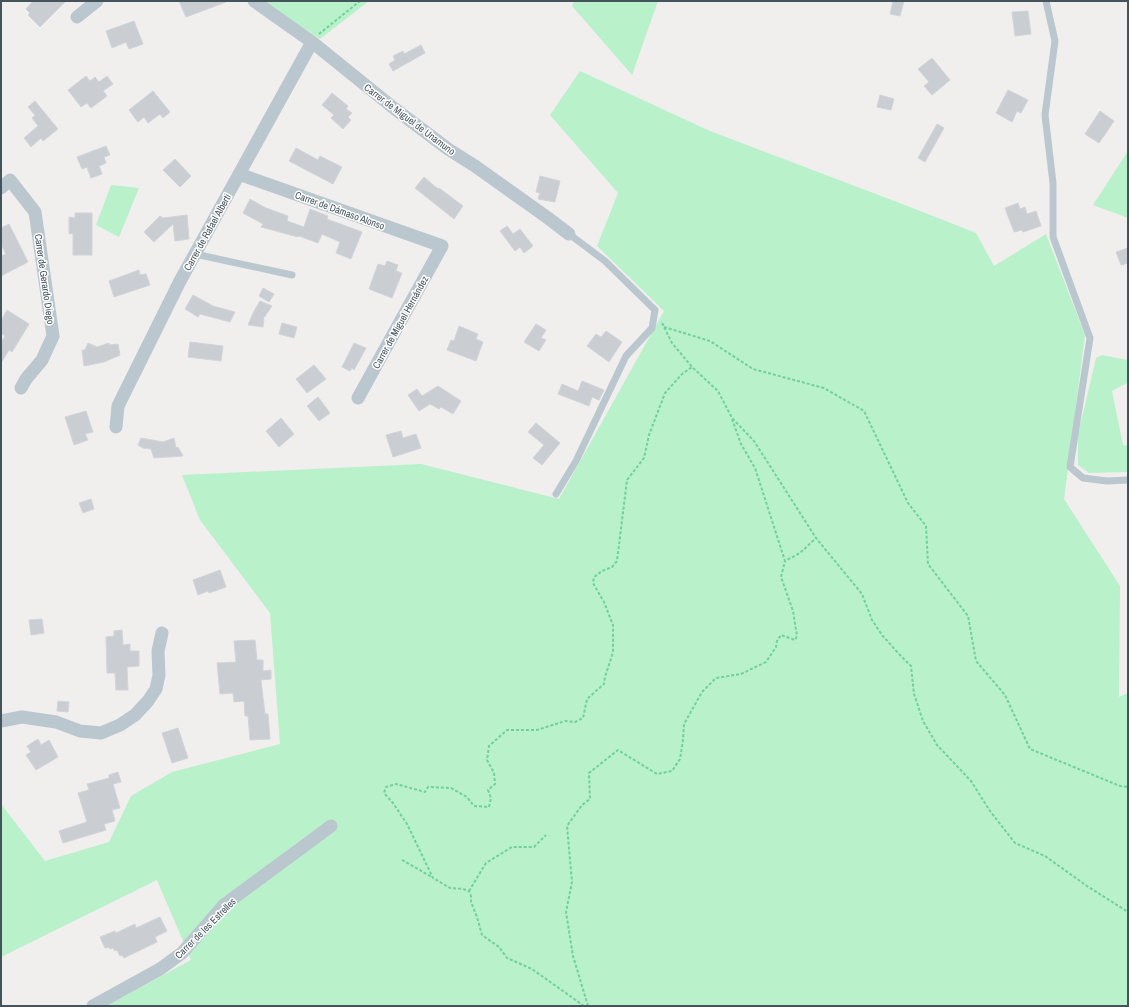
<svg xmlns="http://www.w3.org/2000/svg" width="1129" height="1007" viewBox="0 0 1129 1007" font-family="'Archivo Narrow',sans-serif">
	<rect width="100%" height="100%" fill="#f1eeee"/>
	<path fill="#b9f1cb" d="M262 1H369L320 39Z
		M574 1H658L632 75 572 6Z
		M580 71 710 131 905 205 976 233 994 266 1046 234 1085 335 1064 499 1120 586 1119 697 1128 693V1006H106L191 960 157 880 1 957V804L45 861 109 842 131 796 172 772 280 744 270 613 200 520 182 475 421 464 559 499 664 311 597 246 618 193 550 115Z
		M1128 151V218L1093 205Z
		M111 185 139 188 119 237 96 225Z
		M1102 355 1128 360 1127 383 1112 391 1123 445 1128 446V472L1089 473 1078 465V435L1096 358Z"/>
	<path fill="#caced3" stroke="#d1d4da" d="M33 1H66L40 27 28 15 30 13 26 9Z
		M179 1H226V2L186 17Z
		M893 1H904L900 16 890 14Z
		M1028 11 1031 34 1015 36 1012 12Z
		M134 21 143 44 129 49 126 42 112 48 106 31Z
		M421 45 425 53 393 71 389 64 395 60 393 56 403 51 404 54Z
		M932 58 950 80 932 95 924 86 929 82 918 69Z
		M86 76 90 81 95 77 99 82 107 76 113 84 103 91 107 96 91 108 87 103 81 107 68 90Z
		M1008 90 1028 100 1021 113 1017 111 1012 122 996 113Z
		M153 91 170 112 163 118 160 114 148 123 144 117 138 122 129 110Z
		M332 93 348 106 346 109 352 113 348 117 351 120 343 129 331 118 334 115 322 105Z
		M880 95 894 99 891 110 877 107Z
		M35 101 58 129 43 141 41 138 31 147 24 138 38 126 32 118 35 115 28 107Z
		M1100 111 1114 121 1099 143 1085 134Z
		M937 124 944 128 925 162 918 158Z
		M106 146 110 155 104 157 106 163 99 166 102 174 91 178 87 167 82 169 77 157Z
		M296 148 318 160 320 156 342 167 333 184 289 161Z
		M175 159 191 176 180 187 163 170Z
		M540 176 560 181 555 202 538 199 540 193 536 192Z
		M424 177 438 189 439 188 463 206 454 219 415 188Z
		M250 199 266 208 288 216 287 221 304 227 310 209 328 216 327 219 362 232 351 259 336 253 340 242 322 234 318 243 299 236 298 237 261 227 263 224 243 213Z
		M1018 203 1020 209 1025 207 1027 214 1036 211 1041 226 1023 232 1022 230 1014 232 1005 208Z
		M75 213H92V255H73V233L69 234V217L75 218Z
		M187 215 189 239 175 241 173 224 154 242 144 232 160 216 163 218Z
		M9 224 28 262 1 276V256L6 254 1 244V228Z
		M507 226 513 234 520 229 533 246 524 253 520 247 515 251 500 231Z
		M1128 248V263L1121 265 1116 252Z
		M387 261 398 265 396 271 402 273 392 298 369 289 378 264 385 266Z
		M139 270 140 275 146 274 150 285 114 297 109 281Z
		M263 288 274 294 269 302 259 296Z
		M193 295 213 306 235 312 230 322 200 314 198 317 185 309Z
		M260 301 272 306 263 319H264L263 327 248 325 253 313Z
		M7 310 29 324 12 352 9 350 1 363V343L5 336 1 333V321Z
		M282 323 297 327 294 338 279 334Z
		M536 324 546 330 541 338 546 340 539 351 524 342Z
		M459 326 478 334 476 339 483 342 476 361 447 350 451 340 454 341Z
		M606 331 622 342 609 362 587 346 596 334 601 337Z
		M190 342 223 346 221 361 188 357Z
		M88 343 97 347 109 343V345L118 344 120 355 104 362 84 366 82 350H85Z
		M354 343 366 348 354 370 352 368 350 371 342 367Z
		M314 365 326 379 307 393 296 379Z
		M582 381 604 390 599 400 592 397 589 406 558 394 562 384 578 391Z
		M438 386 461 401 453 414 441 407 439 409 430 404 419 411 408 395 417 389 422 396Z
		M318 397 330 413 319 421 307 406Z
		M86 411 93 432 85 434 88 440 74 445 65 417Z
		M281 418 294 434 279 447 266 431Z
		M536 423 560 443 542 465 533 458 544 445 528 432Z
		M401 431 403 438 416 434 421 448 393 457 386 435Z
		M141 438 163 442 174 438 176 448 178 447 183 456 154 458 151 449 143 448 138 445Z
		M91 499 94 509 83 513 79 503Z
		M220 570 226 587 209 593 208 591 198 595 193 580Z
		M42 619 44 633 31 635 29 620Z
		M122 630 123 645 130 644V651H139V666L127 667 128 690H116L115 673H107L106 637 114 636V631Z
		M255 640 257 660H263V671L271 670V679L261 680 265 714H268L270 739 250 740 248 716H245L244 701 234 702 233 693 220 694 217 663 236 662 234 641Z
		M58 701 69 702 68 712 57 711Z
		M178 728 188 758 172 763 162 733Z
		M38 739 41 745 49 740 58 757 36 770 26 755 31 752 27 746Z
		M118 772 121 782 113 784 120 808 112 810 115 821 104 824 106 830 63 843 59 831 87 822 78 793 89 790 87 784 109 778V775Z
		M160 917 167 931 155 937 157 942 124 958 122 955 120 956 117 950 115 951 113 948 110 949 109 947 105 948 100 937 115 931 116 933 135 924 136 928Z"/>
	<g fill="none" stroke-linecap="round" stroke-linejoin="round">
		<path stroke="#6fd19b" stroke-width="2" stroke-dasharray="3 2" stroke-linecap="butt" d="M319 34 360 1
			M662 323 672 343 692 367 718 391 732 418 754 441 816 538 862 594 872 620 882 635 898 653 911 666 914 694 923 721 937 745 971 781 990 811 1015 843 1045 856 1087 886 1128 912
			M664 327 710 341 753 369 824 388 864 411 908 503 926 526 928 564 968 616 976 661 1005 695 1030 749 1120 786 1128 787
			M732 419 741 444 755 468 785 561 800 553 816 538
			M402 860 432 877
			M469 891 486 863 512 847H534L546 835
			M584 1006 532 969 507 958 499 947 482 935 477 917 471 902V896L469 891 463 889 450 888 433 878 407 824 393 803 384 793 386 787 396 784 425 792 428 787 451 788 467 797 474 806 489 807 491 798 488 790 495 784 494 773 487 760 489 746 507 730H537L565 721 575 722 583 718 587 699 604 684 605 677 613 652V625L604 602 593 583 594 577 602 571 612 567 617 561 627 480 644 458 649 435 665 393 682 374 692 367
			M588 1006 573 956 566 912 572 882 567 826 582 805 590 799 589 773 618 750 657 774 672 771 680 759 683 740 684 724 702 692 716 678 741 674 766 662 776 647 777 641 781 635 795 640 797 636 793 611 781 577 785 561"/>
		<path stroke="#bbc7ce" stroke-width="7" d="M1046 1 1055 41 1045 115 1053 183V237L1090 338 1070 467 1083 478 1107 481 1128 480
			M195 254 292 275
			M556 494 576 461 626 356 652 328 655 310 605 261 569 234"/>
		<path stroke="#bbc7ce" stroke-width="13" d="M254 1 312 42 395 109 448 149 475 166 548 218 569 234
			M77 17 97 1
			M239 174 442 246 358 398
			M1 188 10 180 35 212 53 336 42 360 26 379 21 388
			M116 427 118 406 180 281 312 42
			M1 721 22 717 56 722 80 731 101 733 120 725 135 715 148 701 156 689 159 675 158 651 162 633
			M93 1006 160 969 182 953 224 905 331 826"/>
	</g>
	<g text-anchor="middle" stroke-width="3" stroke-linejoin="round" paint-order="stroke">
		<g font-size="10" fill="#45535c" stroke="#fff">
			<text transform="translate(410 119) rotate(37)" y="4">Carrer de Miguel de Unamuno</text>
			<text transform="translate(340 210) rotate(20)" y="4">Carrer de Dámaso Alonso</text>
			<text transform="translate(207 232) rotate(-61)" y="4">Carrer de Rafael Alberti</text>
			<text transform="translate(45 279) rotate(82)" y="4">Carrer de Gerardo Diego</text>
			<text transform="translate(400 322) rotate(-61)" y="4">Carrer de Miguel Hernández</text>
			<text transform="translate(205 928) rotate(-45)" y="4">Carrer de les Estrelles</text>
		</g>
	</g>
	<rect width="1129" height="1007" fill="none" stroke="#45535c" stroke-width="4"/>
</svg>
